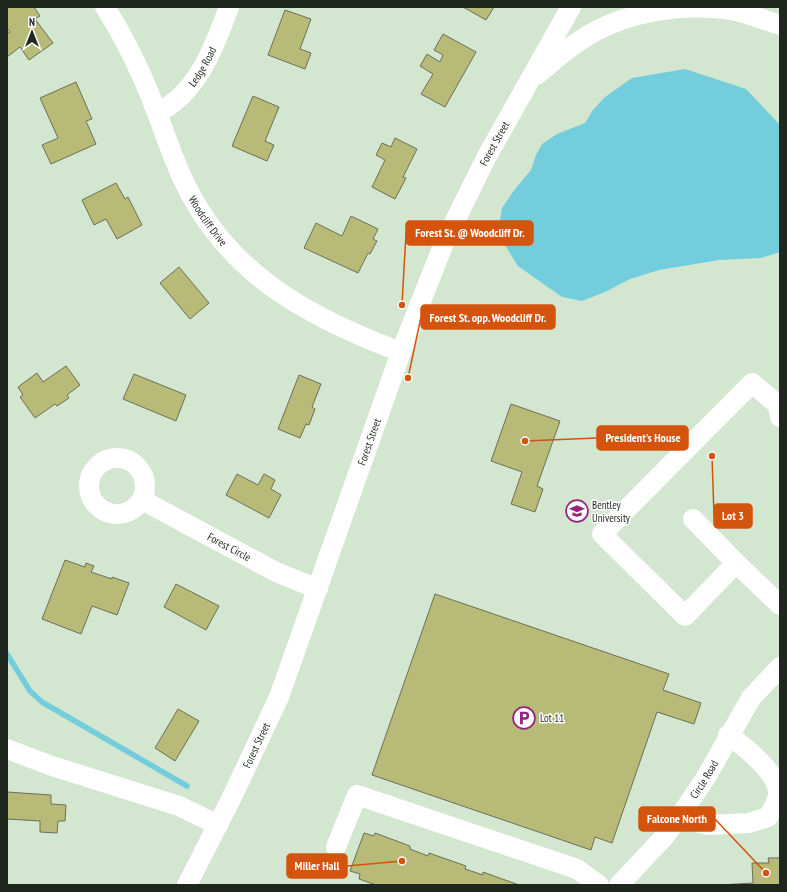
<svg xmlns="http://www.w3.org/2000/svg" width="787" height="892" viewBox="0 0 787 892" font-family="'PT Sans Narrow',sans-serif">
	<rect width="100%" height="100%" fill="#d2e6d0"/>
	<path fill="#73cddc" d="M685 69 746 89 780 125V252L761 258 719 260 659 270 630 279 605 292 582 301 562 297 518 266 498 234 502 208 515 189 531 170 536 155 542 144 557 134 585 123 593 110 605 97 632 78Z"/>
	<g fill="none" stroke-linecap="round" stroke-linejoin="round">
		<path stroke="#73cddc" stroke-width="5.5" d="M7 654 30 691 42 702 187 786"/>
	</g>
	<path fill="#b8ba77" stroke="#6e6f56" d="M7 7H34L40 16 35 19 53 43 29 60 20 47 7 57V34L10 32 7 28Z
		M463 7H494L486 20Z
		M285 10 311 19 300 49 311 53 305 69 268 55Z
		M443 34 476 52 445 107 421 94 433 74 420 66 427 54 440 62 443 55 434 50Z
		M76 82 92 119 86 121 96 144 51 164 42 145 58 138 40 98Z
		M253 96 279 107 265 141 274 145 267 161 232 146Z
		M395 138 417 149 403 177 406 178 395 199 372 187 385 160 376 155 382 143 391 147Z
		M116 183 125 199 128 197 142 225 117 239 106 219 94 225 82 200Z
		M351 216 378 229 373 239 377 241 370 254 368 253 358 273 304 248 316 223 342 236Z
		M179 267 209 303 190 319 160 283Z
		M66 366 80 385 67 395 69 398 57 406 55 404 35 418 20 397 23 395 18 387 37 373 43 382Z
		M134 374 186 395 176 421 123 399Z
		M299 375 321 384 312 407 315 409 309 425 306 424 300 438 278 429Z
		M511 404 560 421 537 486 543 489 535 512 511 504 522 472 491 461Z
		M237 474 258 485 264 474 275 480 271 489 281 495 269 518 226 495Z
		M65 560 85 567 86 563 94 566 91 572 112 579V577L129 583 117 615 92 606 81 634 42 619Z
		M176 584 219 606 206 630 164 607Z
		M435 594 669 674 663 690 701 703 694 724 657 712 612 843 595 837 591 850 372 775Z
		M178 709 199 721 175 761 155 748Z
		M7 792 51 795V804L66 805 65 821H58L57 833 40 832V821L7 819Z
		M364 833 374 836 375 833 410 846V849L428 856 429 853 466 866 465 869 483 875V872L519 885H376L359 879 360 874 350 871Z
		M768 858H780V885H720L753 883 752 863H769Z"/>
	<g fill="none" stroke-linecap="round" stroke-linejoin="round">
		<g stroke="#fff" stroke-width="20">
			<path id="s1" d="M105 7C126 40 143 76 157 113 165 134 172 155 181 175 224 272 307 317 401 352"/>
			<path d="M729 8 780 25"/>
			<path d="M538 74C558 56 581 37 606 26 647 8 697 3 741 12"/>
			<path id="s2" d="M157 113C198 93 214 47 229 7"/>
			<path d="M780 417 778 405 752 383 602 534 685 616 736 563 780 605"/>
			<circle cx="117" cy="486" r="28"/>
			<path id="s3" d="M142 500 276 572 318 589"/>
			<path d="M693 519 736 563"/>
			<path d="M7 749 52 766 179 806 218 825"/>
			<path d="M679 817 708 825 749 823 768 817C772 810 777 803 778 795 780 774 744 746 728 735"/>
			<path d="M336 847 357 795 577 869 599 885"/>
			<path id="s4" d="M187 885 232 797 279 697 401 352 444 243 486 158 571 7"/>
			<path id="s5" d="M619 885 665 836 686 807 705 779 751 698 780 667"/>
		</g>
	</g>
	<defs>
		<g id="university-ring" transform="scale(1.15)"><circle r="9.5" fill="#fff" stroke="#982380" stroke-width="1.5"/><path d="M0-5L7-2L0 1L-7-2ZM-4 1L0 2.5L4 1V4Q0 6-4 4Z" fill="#982380"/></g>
		<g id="parking-ring" transform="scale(1.15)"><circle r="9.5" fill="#fff" stroke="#982380" stroke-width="1.5"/><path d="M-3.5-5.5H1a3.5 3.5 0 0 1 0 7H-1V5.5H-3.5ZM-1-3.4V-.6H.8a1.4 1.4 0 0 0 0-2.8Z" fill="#982380"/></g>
	</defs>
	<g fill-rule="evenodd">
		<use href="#university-ring" x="577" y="511"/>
		<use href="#parking-ring" x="524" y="718"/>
	</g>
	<g text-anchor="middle" stroke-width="3" stroke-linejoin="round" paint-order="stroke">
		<g font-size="11" fill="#1e261e" stroke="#fff">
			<text dy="4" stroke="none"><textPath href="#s2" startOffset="66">Ledge Road</textPath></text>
			<text dy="4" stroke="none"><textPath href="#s4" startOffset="804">Forest Street</textPath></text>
			<text dy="4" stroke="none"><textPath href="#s1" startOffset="238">Woodcliff Drive</textPath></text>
			<text dy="4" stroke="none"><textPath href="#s4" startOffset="480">Forest Street</textPath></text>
			<text dy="4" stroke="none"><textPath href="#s3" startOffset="99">Forest Circle</textPath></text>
			<text dy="4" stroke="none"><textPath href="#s4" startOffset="156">Forest Street</textPath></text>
			<text dy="4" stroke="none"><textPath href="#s5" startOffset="136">Circle Road</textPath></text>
		</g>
		<g font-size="11" fill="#1e261e" stroke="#fff" text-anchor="start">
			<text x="592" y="509">Bentley<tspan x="592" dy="13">University</tspan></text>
			<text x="540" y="722">Lot 11</text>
		</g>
	</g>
	<path fill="none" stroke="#d4540e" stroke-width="1.5" d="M402 305L406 233M408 378L421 317M525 441L597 438M712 456L714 516M766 873L715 819M402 861L347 866"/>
	<g fill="#d4540e" stroke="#fff" stroke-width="1.5">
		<circle cx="402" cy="305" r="4"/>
		<circle cx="408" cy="378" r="4"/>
		<circle cx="525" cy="441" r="4"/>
		<circle cx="712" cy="456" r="4"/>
		<circle cx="766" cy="873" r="4"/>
		<circle cx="402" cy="861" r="4"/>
	</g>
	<g fill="#d4540e" stroke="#d4540e" stroke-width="1.5">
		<rect x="406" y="221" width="127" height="24" rx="4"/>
		<rect x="421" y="305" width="134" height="24" rx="4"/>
		<rect x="597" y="426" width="91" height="24" rx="4"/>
		<rect x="714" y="504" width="38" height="24" rx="4"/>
		<rect x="639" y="807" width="76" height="24" rx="4"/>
		<rect x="287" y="854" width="60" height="24" rx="4"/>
	</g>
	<g font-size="12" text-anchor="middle" font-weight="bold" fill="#fff">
		<text x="470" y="237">Forest St. @ Woodcliff Dr.</text>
		<text x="488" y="322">Forest St. opp. Woodcliff Dr.</text>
		<text x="643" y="442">President's House</text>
		<text x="733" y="520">Lot 3</text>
		<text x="677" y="823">Falcone North</text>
		<text x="317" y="870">Miller Hall</text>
	</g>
	<rect width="787" height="892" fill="none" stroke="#1e261e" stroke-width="16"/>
	<g transform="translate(32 32)" stroke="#ffffff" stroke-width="3" paint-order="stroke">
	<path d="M0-3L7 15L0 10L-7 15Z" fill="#1e261e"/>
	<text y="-6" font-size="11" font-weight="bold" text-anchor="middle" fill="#1e261e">N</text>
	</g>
</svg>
